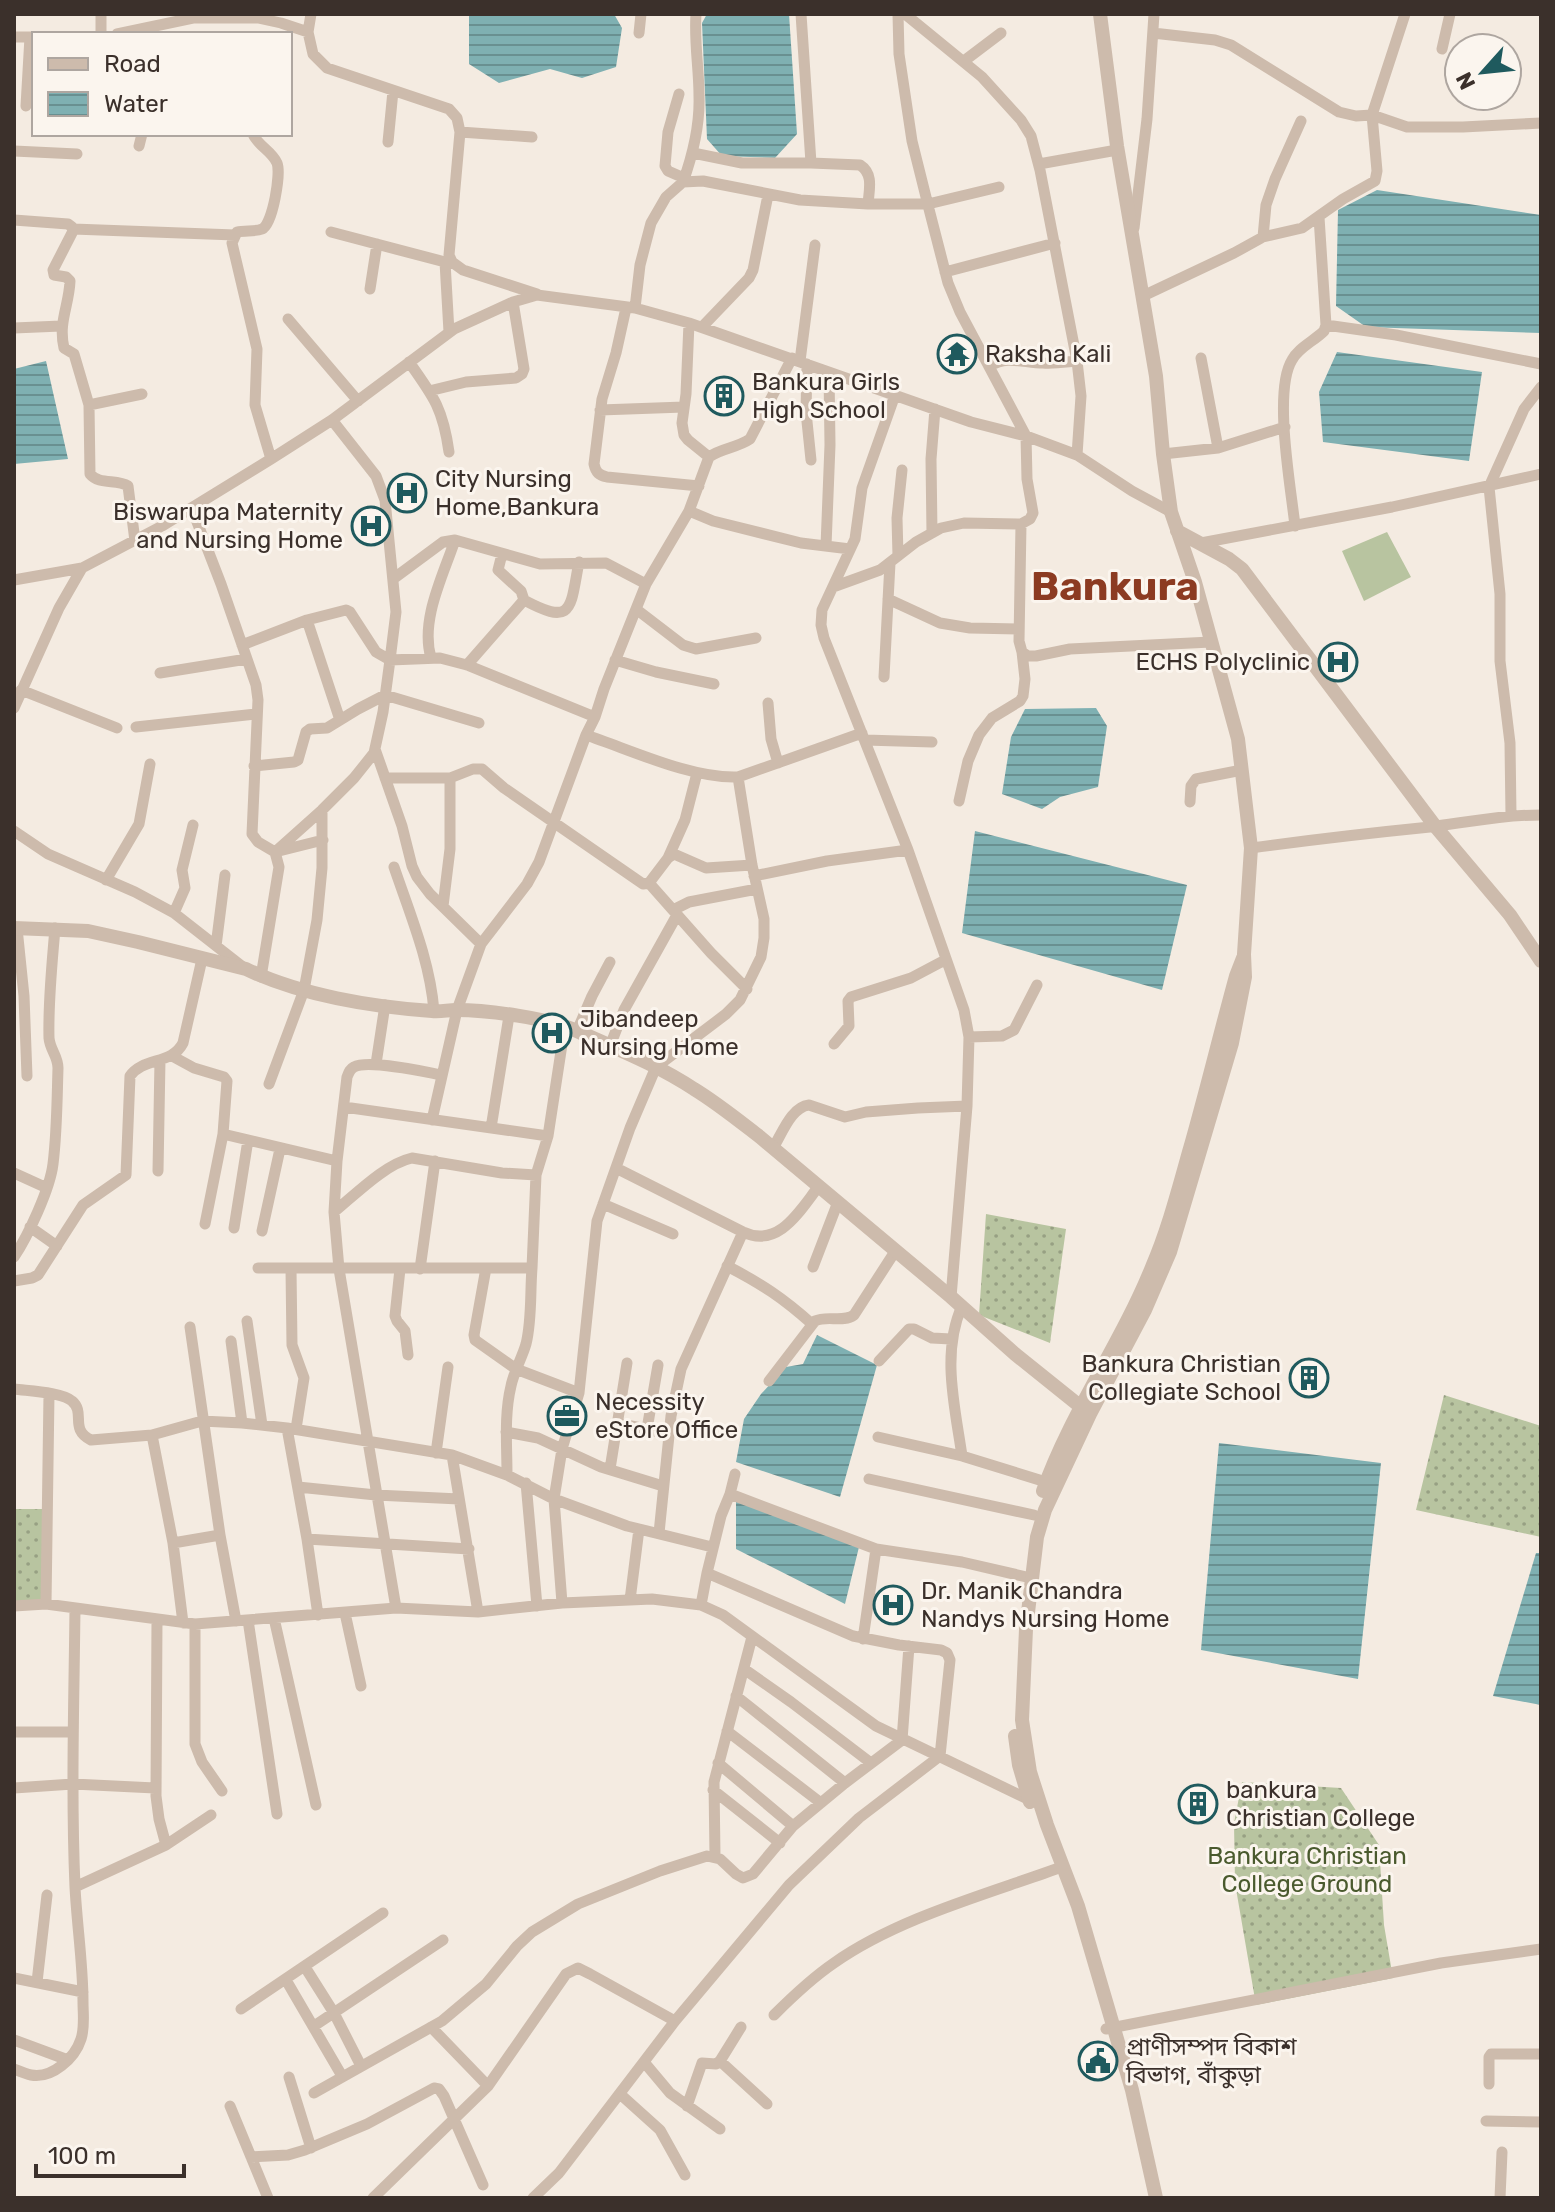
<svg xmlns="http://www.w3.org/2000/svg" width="1555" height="2212" viewBox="0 0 1555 2212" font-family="Rubik,'Noto Sans Bengali',sans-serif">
	<defs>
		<pattern id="grass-dots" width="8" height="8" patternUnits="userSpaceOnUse" patternTransform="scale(2)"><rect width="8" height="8" fill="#b8c4a0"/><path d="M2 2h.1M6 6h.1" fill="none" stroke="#97a083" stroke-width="1.8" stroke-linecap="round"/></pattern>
		<pattern id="water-rules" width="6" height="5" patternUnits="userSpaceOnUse" patternTransform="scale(2)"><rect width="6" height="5" fill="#7fb0b2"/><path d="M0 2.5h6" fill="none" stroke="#699091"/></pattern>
	</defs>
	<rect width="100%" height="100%" fill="#f4ebe1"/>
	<path fill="url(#grass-dots)" d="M986 1214 1066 1229 1050 1343 979 1315Z
		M1444 1395 1541 1426V1537L1416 1510Z
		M14 1509H42V1601L14 1602Z
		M1242 1782 1341 1788 1379 1845 1384 1925 1393 1978 1256 2005 1235 1883 1234 1823Z"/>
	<path fill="#b8c4a0" d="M1387 532 1411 577 1364 601 1342 551Z"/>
	<path fill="url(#water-rules)" d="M469 14H614L622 28 616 67 582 78 550 69 499 83 469 64Z
		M707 14H789L797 134 775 158 722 156 707 139 702 23Z
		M1377 190 1541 215V333L1366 327 1336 306 1338 210Z
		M1337 352 1482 372 1469 461 1323 442 1319 392Z
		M46 361 68 459 14 464V369Z
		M1096 708 1107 726 1098 787 1060 797 1042 809 1002 794 1011 737 1025 709Z
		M975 831 1187 885 1162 990 962 933Z
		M817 1335 877 1365 840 1497 736 1462 744 1419 761 1394 786 1367 803 1364Z
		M1219 1443 1381 1463 1358 1679 1201 1650Z
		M736 1499 859 1547 845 1604 736 1549Z
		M1536 1553H1541V1705L1493 1696Z"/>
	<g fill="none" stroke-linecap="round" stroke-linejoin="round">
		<path stroke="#cdbbac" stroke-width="11" d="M101 14V34
			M801 14 811 163 860 165C874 174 869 190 868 204
			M905 14 982 77 1021 120 1031 136 1040 170 1077 361 1081 396 1077 455
			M308 32 313 54 327 68 449 109 457 118 460 132 449 255 452 262 463 270 537 294
			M639 33 641 14
			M1153 33 1215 40 1231 45 1339 112 1356 116 1372 115 1407 127H1463L1541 123
			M117 34 193 18H258L281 23 308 32 311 14
			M14 37H34
			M1442 49 1450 14
			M964 61 1001 33
			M679 94 668 132 665 166 668 171 684 178
			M26 106 30 37
			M460 132 532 137
			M253 134C258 146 272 151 277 163 281 173 273 224 262 229 255 232 245 230 237 232L232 243 257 349 255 405 271 459
			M388 142 393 91
			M139 146 142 134
			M14 151 77 154
			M693 153 742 163H811
			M1039 164 1117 150
			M683 182C693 154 700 126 699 96 699 68 694 42 696 14
			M14 220 68 224 72 227 73 231 53 270 54 275 66 277 70 281C69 306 58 322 64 348L74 354 89 405 90 474C99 485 117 479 128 486L135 541
			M1134 228 1147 119 1154 14
			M73 229 235 235
			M331 232 445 262H452
			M1263 237 1266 205 1275 179 1301 121
			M445 262 449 332
			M945 272 1055 243
			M370 289 377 244
			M1143 296 1234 253 1263 237 1302 228 1343 199 1375 181 1377 171 1372 115 1405 14
			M626 308 616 353 602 399 594 464C596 473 599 475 607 477L699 486
			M635 308 640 265 651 223 666 197 683 182 703 181 800 200 868 204H928L999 187
			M288 319 358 401
			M689 323 686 394 682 423 684 435 688 440 709 457
			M1326 325 1396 335 1541 364
			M702 327 749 278 753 270 768 195
			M14 328 61 326
			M1201 358 1218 448
			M800 361 815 245
			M409 362C434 397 443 409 449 452
			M807 364 806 412 811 460
			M990 366C1007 355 1024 363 1043 363 1054 364 1066 362 1077 361
			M429 391 466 382 516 378 522 374 524 369 513 302
			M895 395 862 488 855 539 822 610 821 625 824 638 908 850 964 1010 969 1037 967 1106 951 1297
			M89 405 142 394
			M600 410 684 407
			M1163 454 1218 448 1285 427
			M192 509 221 584 256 685 258 700 252 834 258 842 275 852 279 867 261 977
			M689 511 713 521 801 543 850 549
			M1021 524 1019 641 1022 652 1028 656H1036L1070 649 1211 642
			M1295 526C1291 488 1273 391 1292 360 1298 348 1314 341 1324 331L1326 325 1319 217
			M932 533 931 459 935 409
			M1201 543 1392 507 1541 474
			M826 546 830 445 829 372
			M898 556 897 518 902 470
			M393 579 443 542 455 540 540 564 606 563 646 584
			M14 580 82 568
			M833 587 880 570 916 542 941 528 964 523 1021 524 1030 519 1033 513 1027 479 1026 436 960 312 948 283 930 213 912 141 899 54 898 14
			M888 599 940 623 970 628 1019 629
			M524 600C574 627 570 608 579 562
			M636 609 683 645 696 649 756 638
			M307 620 340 720
			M242 645 307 620 346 610 350 612 376 652 390 660 440 658 467 665 595 717
			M431 658C420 620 443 576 455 540
			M615 660 656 672 714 684
			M467 665 524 600 521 591 498 570 502 554
			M160 673 247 659
			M884 677 890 563
			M21 690 117 728
			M768 703 771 739 778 763
			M14 708 59 608 82 568 162 526 271 459 332 420 454 329 513 302 537 295 635 308 689 323 971 422 1026 436 1077 455 1132 491 1171 512
			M136 727 256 714
			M586 735C631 750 692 779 738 777L862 733
			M865 740 932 742
			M375 749 402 826 412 866 417 877 430 894 481 944
			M254 766 294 762 298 760 306 732 310 729 327 728 358 709 385 695 479 723
			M385 778H450L473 769H482L504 788 643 884 649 883 668 858 674 854 706 868 752 865
			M959 801 968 761 979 735 992 718 1020 701 1023 696 1025 679 1022 652
			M1190 802 1191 786 1196 779 1242 770
			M1511 815 1510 743 1500 661V594L1489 487 1524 409 1541 387
			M14 831 48 854 135 892 174 913 243 967
			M1251 848C1310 840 1370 833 1430 827 1468 822 1503 815 1541 815
			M279 851 323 840
			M275 852 322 810 354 778 374 753 383 712 390 660 396 612 385 500 376 476 332 420
			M668 858 685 820 697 773
			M394 867C410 914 430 961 434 1011
			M754 876 827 861 908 850
			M106 880 139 824 150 764
			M649 883 711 953 747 989
			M443 906 450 849V778
			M673 910 689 902 757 889
			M174 913 185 888 182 870 193 825
			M17 928 24 996 27 1076
			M216 946 225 875
			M577 1031 592 996 610 962
			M969 1037 1002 1036 1014 1030 1037 985
			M834 1044 849 1026 848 1001 851 997 911 978 945 960
			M610 1046 624 1010 677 915
			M172 1056 194 1068 224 1077 227 1081 223 1134 205 1224
			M376 1064 385 1005
			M269 1084 304 990 317 920 322 868V810
			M344 1107 548 1136
			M432 1120 457 1010 481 944 527 884 539 862 586 735 595 717 604 689 646 584 689 511 709 457C721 448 737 448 750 439L792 358
			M491 1128 509 1016
			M223 1134 337 1161
			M773 1148C782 1134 791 1107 809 1105L845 1117 866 1112 918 1108 967 1106
			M616 1168 743 1232C779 1249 800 1210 819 1186
			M158 1171 160 1060
			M14 1173 47 1188
			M603 1204 673 1234
			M334 1212C356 1194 385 1164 412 1158L502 1173 536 1175
			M30 1227 57 1246
			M234 1228 248 1140
			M262 1231 280 1149
			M14 1257C28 1236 50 1189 53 1164 57 1132 57 1100 58 1068 58 1056 50 1050 49 1038 48 1001 52 965 55 928
			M727 1266C762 1284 783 1298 812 1324
			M813 1267 838 1202
			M258 1268H532L536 1175 548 1136 565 1025
			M486 1268 474 1335 475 1340 516 1369 579 1393
			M291 1269 292 1345 304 1378 296 1429
			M400 1269 395 1316 397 1321 405 1331 408 1355
			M420 1269 435 1161
			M14 1281 32 1278 38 1275 83 1205 126 1175 130 1076C143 1057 172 1065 183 1043L202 959
			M247 1321 262 1425
			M190 1327 220 1535 236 1621
			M231 1341 242 1423
			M879 1361 909 1329H914L932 1338 951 1339
			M769 1381 815 1321C827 1315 843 1323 854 1315L896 1250
			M14 1389C28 1391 62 1392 72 1401 86 1413 69 1429 91 1440L152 1435 173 1543 183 1623
			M617 1423 669 1434
			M287 1428 307 1539 318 1615
			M647 1429 658 1365
			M506 1432 538 1438 601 1467 663 1486
			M152 1435 202 1421 242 1423 287 1428 452 1455 507 1475 554 1499 627 1526 712 1547
			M878 1437 962 1456 1046 1482
			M436 1453 448 1367
			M452 1455 478 1612
			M962 1456C955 1407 941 1353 962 1306
			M610 1469 627 1363
			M507 1475C507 1445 504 1415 511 1386 514 1371 522 1358 526 1344 532 1320 530 1293 532 1268
			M869 1479 1034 1515
			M526 1483 537 1606
			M298 1487 376 1495 459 1499
			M730 1494 876 1549 962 1562 1031 1578
			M659 1533 671 1416 681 1369 743 1232
			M307 1539 469 1549
			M173 1543 220 1535
			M707 1573 721 1516 730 1494 735 1474
			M630 1600 639 1529
			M562 1603 554 1499 562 1449 579 1393 597 1221 630 1128 656 1067 726 1014 740 1000 761 957 764 938V919L752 865 738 777
			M46 1604 49 1394
			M14 1606 46 1604 195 1624 396 1608 478 1612 562 1603 652 1599 701 1605 723 1615 876 1726 1034 1802
			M396 1608 339 1269 334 1212 337 1161 347 1077C349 1072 350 1069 354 1067 368 1059 425 1072 442 1075
			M345 1613 361 1686
			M274 1618 316 1805
			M157 1619 156 1796 159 1819 166 1845
			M248 1620 277 1814
			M195 1624V1744L202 1762 222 1791
			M863 1639 876 1549
			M744 1669 791 1702 871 1763
			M736 1696 845 1783
			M727 1731 821 1803
			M14 1732H73
			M718 1763 793 1826
			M14 1788 73 1784 155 1788
			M713 1790 780 1843
			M715 1856 714 1782 752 1637
			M75 1887 166 1845 211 1815
			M305 1967 334 2013 361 2066
			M14 1978 83 1992
			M286 1980 342 2076
			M37 1982 47 1895
			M241 2009 383 1913
			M774 2015C793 1996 812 1978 834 1963 896 1919 984 1895 1056 1869
			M314 2026 443 1940
			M431 2027 488 2086
			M1106 2029 1441 1963 1541 1949
			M14 2040 68 2060
			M720 2061 767 2104
			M644 2062 670 2093 720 2129
			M14 2069C19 2071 26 2074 31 2075 52 2079 75 2058 81 2039 85 2027 83 2014 83 2002 83 1964 77 1926 75 1887 71 1794 74 1701 75 1608
			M289 2077 311 2148
			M1489 2084V2057L1491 2054H1541
			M314 2093 442 2021 486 1984 517 1946 532 1932 578 1904 660 1871 707 1856 720 1859 736 1874 743 1878 753 1874 793 1826 845 1783 902 1740 909 1646
			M620 2094 660 2130 685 2175
			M230 2106 268 2198
			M687 2106 702 2063 716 2064 720 2061 741 2027
			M1486 2121 1541 2122
			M251 2157 288 2155 305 2150 367 2124 434 2088 439 2089 444 2096 483 2185
			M373 2198 488 2086 566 1974 578 1968 590 1974 675 2021
			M533 2198 559 2173 675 2021 789 1885 859 1818 940 1756 950 1660 947 1653 941 1650 899 1645 853 1636 707 1573 701 1605
			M1500 2198 1502 2152"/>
		<path stroke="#cdbbac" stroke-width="14" d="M1100 14 1117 146 1156 376 1163 454 1171 512 1195 582 1238 739 1251 848 1244 954 1245 977 1232 1043 1170 1252 1145 1310 1090 1414 1045 1510 1037 1537 1026 1629 1022 1720 1030 1772 1047 1825 1078 1906 1132 2090 1156 2198
			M1177 531 1229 559 1242 569 1435 826 1510 915 1541 961
			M14 928 88 931 138 942 246 969C300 995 372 1007 432 1011 440 1012 448 1010 456 1010 488 1010 548 1018 577 1031 617 1049 658 1065 694 1089 717 1103 738 1120 760 1137L951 1297 1015 1354 1086 1411
			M1043 1491C1071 1412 1121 1344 1152 1267 1168 1230 1178 1191 1189 1152 1206 1093 1220 1034 1236 976L1243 958
			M1015 1736 1019 1765 1030 1802"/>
	</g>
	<defs>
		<g id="temple-ring" transform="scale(2)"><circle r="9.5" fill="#fbf5ee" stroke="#1f5a5e" stroke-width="1.5"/><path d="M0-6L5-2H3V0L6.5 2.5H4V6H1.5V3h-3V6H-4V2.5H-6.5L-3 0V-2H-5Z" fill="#1f5a5e"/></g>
		<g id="building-ring" transform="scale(2)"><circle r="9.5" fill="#fbf5ee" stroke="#1f5a5e" stroke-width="1.5"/><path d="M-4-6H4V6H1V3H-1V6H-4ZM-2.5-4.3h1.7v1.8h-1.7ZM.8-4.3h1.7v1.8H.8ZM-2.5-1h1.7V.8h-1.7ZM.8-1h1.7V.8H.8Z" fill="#1f5a5e"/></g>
		<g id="hospital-ring" transform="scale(2)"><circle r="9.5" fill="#fbf5ee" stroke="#1f5a5e" stroke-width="1.5"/><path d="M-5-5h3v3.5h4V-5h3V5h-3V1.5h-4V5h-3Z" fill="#1f5a5e"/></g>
		<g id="office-ring" transform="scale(2)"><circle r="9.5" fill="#fbf5ee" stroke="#1f5a5e" stroke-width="1.5"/><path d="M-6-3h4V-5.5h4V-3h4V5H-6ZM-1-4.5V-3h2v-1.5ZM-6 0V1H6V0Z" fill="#1f5a5e"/></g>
		<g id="civic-ring" transform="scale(2)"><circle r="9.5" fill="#fbf5ee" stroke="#1f5a5e" stroke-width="1.5"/><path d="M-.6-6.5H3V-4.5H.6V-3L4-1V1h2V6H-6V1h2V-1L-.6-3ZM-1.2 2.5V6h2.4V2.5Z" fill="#1f5a5e"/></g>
	</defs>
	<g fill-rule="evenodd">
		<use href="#temple-ring" x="957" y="354"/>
		<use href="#building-ring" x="724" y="396"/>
		<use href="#hospital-ring" x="407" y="493"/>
		<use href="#hospital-ring" x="371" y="526"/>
		<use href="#hospital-ring" x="1338" y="662"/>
		<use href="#hospital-ring" x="552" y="1033"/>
		<use href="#building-ring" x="1309" y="1378"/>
		<use href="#office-ring" x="567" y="1416"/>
		<use href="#hospital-ring" x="893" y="1605"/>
		<use href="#building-ring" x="1198" y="1804"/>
		<use href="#civic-ring" x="1098" y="2061"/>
	</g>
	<g text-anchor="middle" stroke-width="6" stroke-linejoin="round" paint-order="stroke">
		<g font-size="24" fill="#3b302b" stroke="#fbf5ee" text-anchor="start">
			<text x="985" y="362">Raksha Kali</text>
			<text x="752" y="390">Bankura Girls<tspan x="752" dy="28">High School</tspan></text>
			<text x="435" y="487">City Nursing<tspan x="435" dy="28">Home,Bankura</tspan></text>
			<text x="343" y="520" text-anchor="end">Biswarupa Maternity<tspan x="343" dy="28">and Nursing Home</tspan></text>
			<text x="1310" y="670" text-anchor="end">ECHS Polyclinic</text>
			<text x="580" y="1027">Jibandeep<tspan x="580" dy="28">Nursing Home</tspan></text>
			<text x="1281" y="1372" text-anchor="end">Bankura Christian<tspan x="1281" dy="28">Collegiate School</tspan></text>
			<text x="595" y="1410">Necessity<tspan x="595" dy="28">eStore Office</tspan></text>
			<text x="921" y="1599">Dr. Manik Chandra<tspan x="921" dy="28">Nandys Nursing Home</tspan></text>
			<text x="1226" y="1798">bankura<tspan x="1226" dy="28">Christian College</tspan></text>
			<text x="1126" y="2055">প্রাণীসম্পদ বিকাশ<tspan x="1126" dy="28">বিভাগ, বাঁকুড়া</tspan></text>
		</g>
		<g font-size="24" fill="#4a5a2e" stroke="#fbf5ee">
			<text x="1307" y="1864">Bankura Christian<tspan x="1307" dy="28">College Ground</tspan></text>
		</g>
		<g font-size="40" font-weight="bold" fill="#8c3b22" stroke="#fbf5ee">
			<text x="1115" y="600">Bankura</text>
		</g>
	</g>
	<rect width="1555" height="2212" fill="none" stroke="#3b302b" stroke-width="32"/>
	<rect x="32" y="32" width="260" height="104" fill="#fbf5ee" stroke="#aea6a0" stroke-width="2"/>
	<rect x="48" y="58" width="40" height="12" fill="#cdbbac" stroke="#aea6a0" stroke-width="2"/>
	<text x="104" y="72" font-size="24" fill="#3b302b">Road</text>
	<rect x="48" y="92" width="40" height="24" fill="url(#water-rules)" stroke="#aea6a0" stroke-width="2"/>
	<text x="104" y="112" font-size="24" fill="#3b302b">Water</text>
	<g transform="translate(1483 72) rotate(243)"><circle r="38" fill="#fbf5ee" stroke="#aea6a0" stroke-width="2"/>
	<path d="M0-6L14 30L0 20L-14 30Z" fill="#1f5a5e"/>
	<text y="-12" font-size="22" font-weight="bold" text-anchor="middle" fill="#3b302b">N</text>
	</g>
	<path d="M36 2164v12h148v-12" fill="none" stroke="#3b302b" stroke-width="4"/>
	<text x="48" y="2164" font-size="24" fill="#3b302b" stroke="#fbf5ee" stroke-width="6" paint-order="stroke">100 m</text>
</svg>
